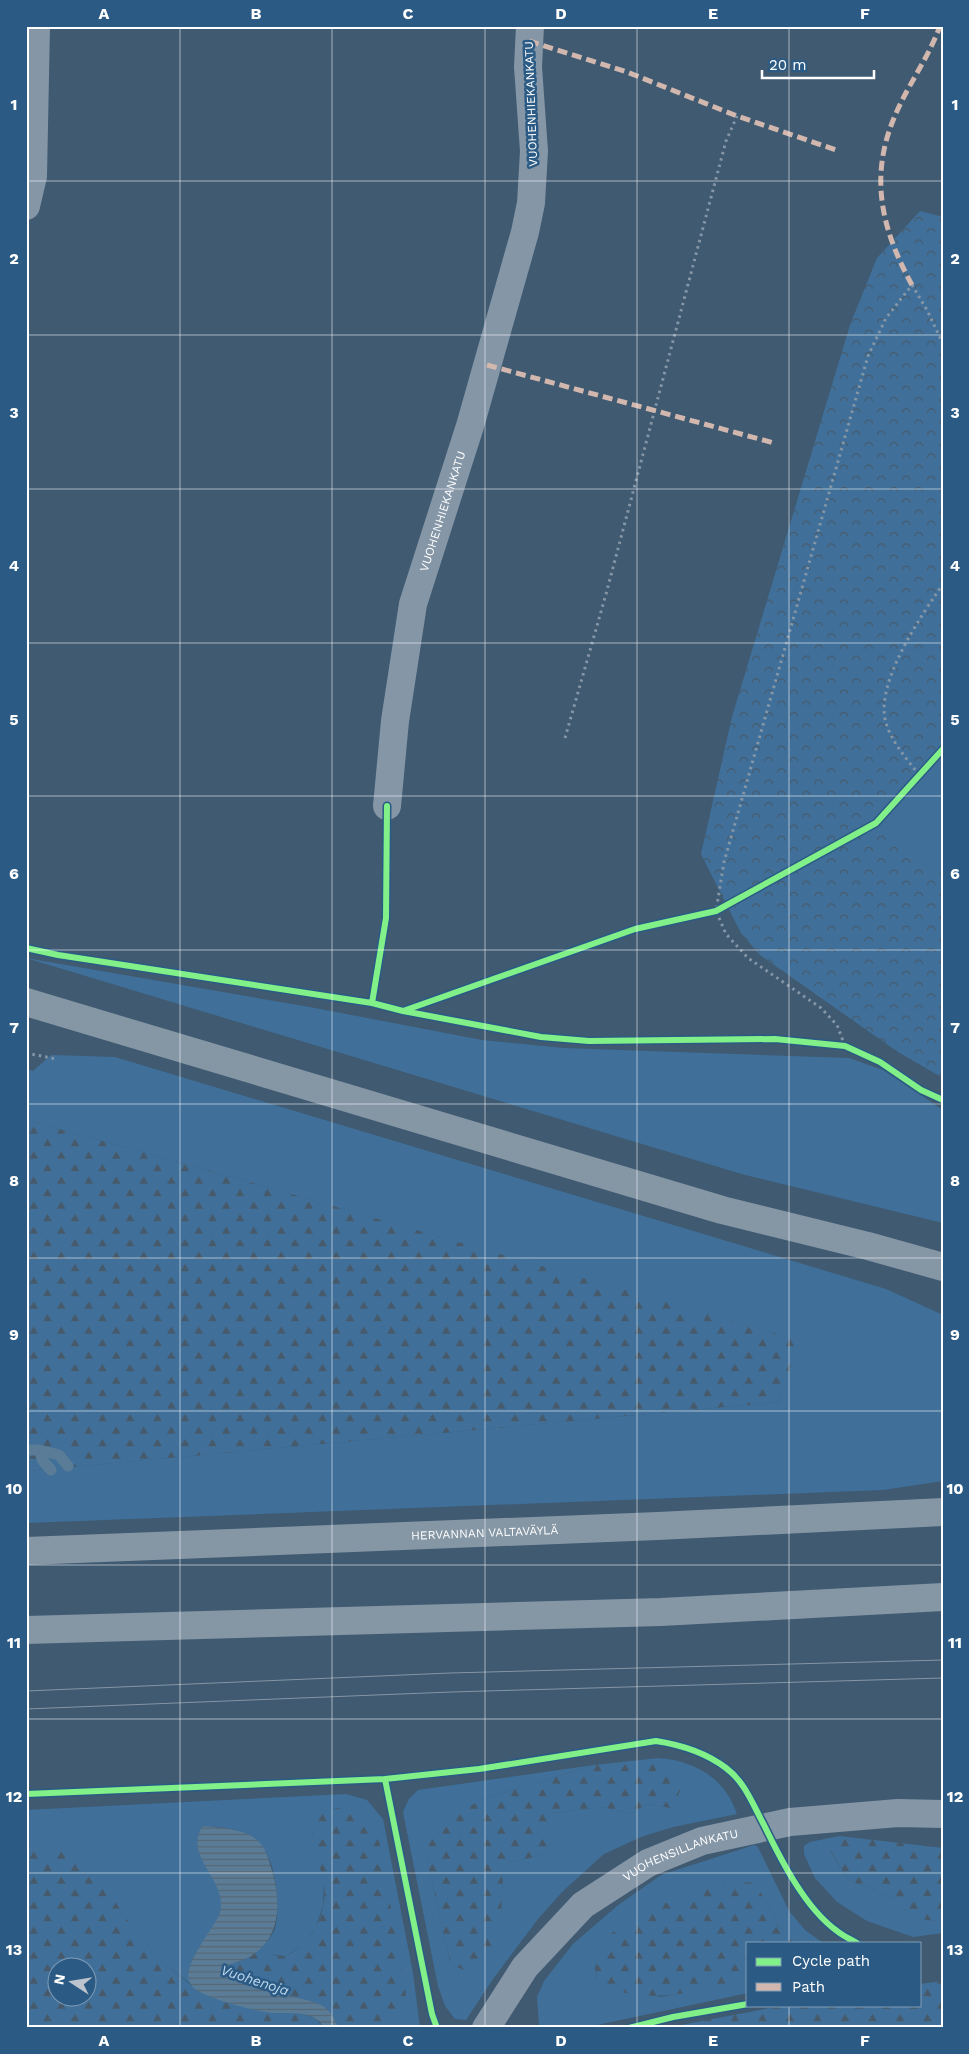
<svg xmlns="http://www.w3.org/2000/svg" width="969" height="2054" viewBox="0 0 969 2054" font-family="'Work Sans',sans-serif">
	<defs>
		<pattern id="forest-firs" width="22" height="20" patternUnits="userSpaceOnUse" patternTransform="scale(1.25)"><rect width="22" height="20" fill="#40709a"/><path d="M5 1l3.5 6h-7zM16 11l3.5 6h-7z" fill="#475a6b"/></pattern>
		<pattern id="park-crowns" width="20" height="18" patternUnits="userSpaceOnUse" patternTransform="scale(1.25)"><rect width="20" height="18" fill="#40709a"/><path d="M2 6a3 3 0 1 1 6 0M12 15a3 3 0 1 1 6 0" fill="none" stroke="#475a6b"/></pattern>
		<pattern id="water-rules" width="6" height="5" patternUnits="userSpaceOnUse" patternTransform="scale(1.25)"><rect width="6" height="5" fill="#5b7c97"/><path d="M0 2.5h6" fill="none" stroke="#546675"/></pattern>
	</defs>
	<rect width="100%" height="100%" fill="#3f5a71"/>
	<path fill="#40709a" d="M943 749V875L876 823Z
		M26 958 315 1008 482 1040 563 1048 849 1058 883 1070 943 1110V1223L745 1175Z
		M51 1055 115 1057 886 1289 943 1315V1481L883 1490 26 1523V1471L779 1402 798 1340 200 1168 26 1120V1069L33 1071Z
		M659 1758C695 1761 725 1778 737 1814L673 1827 641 1837 604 1854 563 1891 538 1919 493 1979 466 2020 455 2019 445 2006 438 1986 403 1812 409 1799 418 1790 594 1765 481 1800 425 1851 451 1965 470 1972 501 1913 503 1872 509 1863 546 1854 553 1839 546 1819 551 1813 604 1807 631 1814 646 1804 672 1808 678 1774Z
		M346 1794 367 1800 383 1819 413 1973 420 2028H395L404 2013 324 1883 323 1906 315 1929 303 1945 286 1956 255 1953C263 1946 274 1936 276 1925 280 1900 276 1850 251 1836 239 1829 220 1827 206 1826L202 1827C185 1855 222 1875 222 1902 221 1930 181 1956 190 1983L163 1963 132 1926 29 1843H26V1810Z
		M839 1836 830 1850 848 1880 897 1899 909 1916 943 1923V1933L913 1937 867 1921 837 1902 815 1878 804 1854V1846L810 1842Z
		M754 1845 758 1847 789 1911 805 1930 823 1943H797L778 1925 767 1902 598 1953 595 1968 597 1980 660 1997 748 1981V1993L583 2028H543L539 2025 537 1997 544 1981 573 1944 617 1906 661 1875Z"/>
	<path fill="url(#forest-firs)" fill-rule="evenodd" d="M26 1120 200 1168 799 1340 779 1402 26 1471Z
		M659 1758 678 1774 682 1787 672 1808 646 1804 631 1814 604 1807 551 1813 546 1819 553 1839 546 1854 509 1863 503 1872 501 1913 491 1958 470 1972 451 1965 425 1851 429 1827 481 1800 594 1765Z
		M337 1808C362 1809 370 1818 379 1839L406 1994 404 2013 395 2028H339C335 2020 331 2011 323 2006 301 1993 238 1994 228 1968L230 1963C233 1963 238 1963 241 1961 246 1960 250 1955 254 1953 265 1950 279 1960 288 1955 313 1942 328 1911 324 1883 321 1861 304 1849 314 1825 318 1814 326 1810 337 1808Z
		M839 1836 943 1848V1923L909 1916 897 1899 848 1880 830 1849Z
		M26 1843 56 1849 80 1862 100 1880 132 1926 163 1963 199 1991 309 2016 316 2019 324 2028H26ZM58 1966H88V1996H58Z
		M732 1881 754 1883 767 1902 778 1925 797 1943H748V1981C705 1989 661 2003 617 1991 610 1989 603 1984 597 1980 596 1971 595 1962 598 1953 611 1914 696 1893 732 1881Z
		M943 1981V2028H665L786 2005H920V1984Z"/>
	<path fill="url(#park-crowns)" d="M920 211 943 217V749L877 823 943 875V1078L898 1052 760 955 741 933 701 854 732 717 850 325 877 258Z"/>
	<path fill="url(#water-rules)" d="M206 1826C221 1828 245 1829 257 1840 267 1848 269 1862 273 1874 284 1914 276 1954 230 1964L228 1968C238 1994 301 1993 323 2006 331 2011 335 2020 339 2028H324C321 2022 316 2018 310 2016 298 2012 284 2013 272 2013 254 2011 209 1999 195 1989 172 1972 215 1930 220 1912 228 1880 183 1857 202 1827Z"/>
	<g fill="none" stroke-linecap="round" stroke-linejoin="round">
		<path stroke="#5b7c97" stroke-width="11" d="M26 1450H39L43 1461 51 1470
			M39 1450 59 1455 68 1466"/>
		<path stroke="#8596a7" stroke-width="3" stroke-dasharray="2.5 4" stroke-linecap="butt" d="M943 432V439
			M565 738 606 594 726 141 737 116
			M919 775C907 759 892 743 886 723 874 684 921 616 943 584
			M845 1046 837 1025 821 1008 748 958 726 934 716 911 724 862 868 356 886 318 912 285 927 310 943 344
			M26 1053 56 1059"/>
		<g stroke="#8596a7" stroke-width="28">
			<path d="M26 206 33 176 36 26"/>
			<path id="s1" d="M387 806 395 721 413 604 470 426 525 232 531 203 534 151 528 67 530 26"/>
			<path id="s2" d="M486 2028 525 1967 583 1905 648 1863 702 1841 790 1822 898 1813 943 1814"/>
		</g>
		<g stroke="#8596a5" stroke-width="28">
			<path d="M26 1002 722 1210 868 1246 943 1267"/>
			<path id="s3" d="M26 1551 658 1526 943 1512"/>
			<path d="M26 1630 661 1612 943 1597"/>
		</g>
		<path stroke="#8596a5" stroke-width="1" d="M26 1691 450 1673 943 1660
			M26 1709 451 1692 943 1678"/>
		<path stroke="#d1b7ad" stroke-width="5" stroke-dasharray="10 5" stroke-linecap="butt" d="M529 41 627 72 737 116 839 151
			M912 285C882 230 869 178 894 118 907 86 928 59 940 26
			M487 365 774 443"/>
		<g stroke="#2b5b85" stroke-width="9">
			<path id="cycleway" d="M26 948 58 955 372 1003 403 1011 541 1037 589 1041 775 1039 845 1046 880 1062 921 1090 943 1100
				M372 1003 386 918 387 806
				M403 1011 635 929 716 911 876 823 943 749
				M385 1779 432 2014 437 2028
				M26 1794 385 1779 479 1769 656 1741C682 1745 705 1752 726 1768 745 1782 753 1805 764 1825 781 1860 805 1908 837 1931 843 1936 850 1939 857 1943
				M629 2028 673 2017 748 2004"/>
		</g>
		<use href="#cycleway" stroke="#82f089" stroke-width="6"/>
	</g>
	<path fill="none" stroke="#fff" stroke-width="1" stroke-opacity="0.55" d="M180 26V2028M332 26V2028M485 26V2028M637 26V2028M789 26V1943M26 181H943M26 335H943M26 489H943M26 643H943M26 796H943M26 950H943M26 1104H943M26 1258H943M26 1411H943M26 1565H943M26 1719H943M26 1873H943M789 2005V2028"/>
	<g text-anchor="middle" stroke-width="5" stroke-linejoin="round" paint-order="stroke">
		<g font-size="12" fill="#fff" stroke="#2b5b85">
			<text transform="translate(531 104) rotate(-92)" y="4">VUOHENHIEKANKATU</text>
			<text dy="4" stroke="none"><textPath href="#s1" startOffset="301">VUOHENHIEKANKATU</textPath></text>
			<text dy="4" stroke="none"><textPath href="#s3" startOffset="459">HERVANNAN VALTAVÄYLÄ</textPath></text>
			<text dy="4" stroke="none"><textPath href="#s2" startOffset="268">VUOHENSILLANKATU</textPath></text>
		</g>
		<g font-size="14" font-style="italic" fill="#c1daee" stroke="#2b5b85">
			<text transform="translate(255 1980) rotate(18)" y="5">Vuohenoja</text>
		</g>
	</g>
	<rect width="969" height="2054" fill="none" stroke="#2b5b85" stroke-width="55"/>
	<rect x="746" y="1942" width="175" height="65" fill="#2b5b85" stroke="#809db6"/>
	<rect x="756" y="1958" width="25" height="8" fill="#82f089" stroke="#809db6"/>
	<text x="792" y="1966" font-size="15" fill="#ffffff">Cycle path</text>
	<rect x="756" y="1983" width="25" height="8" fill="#d1b7ad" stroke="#809db6"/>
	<text x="792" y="1992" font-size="15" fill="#ffffff">Path</text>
	<g transform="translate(72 1982) rotate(282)"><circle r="24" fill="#2b5b85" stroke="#809db6"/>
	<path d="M0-4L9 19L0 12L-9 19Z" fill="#bcc5cd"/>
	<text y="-8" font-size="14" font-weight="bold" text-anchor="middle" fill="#ffffff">N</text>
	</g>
	<path d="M762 70v8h112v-8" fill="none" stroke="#ffffff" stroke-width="2.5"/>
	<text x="769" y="70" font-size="15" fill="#ffffff" stroke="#2b5b85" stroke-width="4" paint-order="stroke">20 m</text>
	<rect x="28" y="28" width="914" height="1998" fill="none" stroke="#fff" stroke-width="2"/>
	<g font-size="16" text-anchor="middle" font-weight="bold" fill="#fff">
		<text x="104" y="19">A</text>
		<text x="256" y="19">B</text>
		<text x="408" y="19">C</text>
		<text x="561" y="19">D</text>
		<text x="713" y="19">E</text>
		<text x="865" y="19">F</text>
		<text x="14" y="110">1</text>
		<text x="955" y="110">1</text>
		<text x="14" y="264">2</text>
		<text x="955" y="264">2</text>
		<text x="14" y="418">3</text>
		<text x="955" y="418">3</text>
		<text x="14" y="571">4</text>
		<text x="955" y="571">4</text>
		<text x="14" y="725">5</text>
		<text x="955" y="725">5</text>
		<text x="14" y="879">6</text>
		<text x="955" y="879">6</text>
		<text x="14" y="1033">7</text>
		<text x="955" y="1033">7</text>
		<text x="14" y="1186">8</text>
		<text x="955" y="1186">8</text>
		<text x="14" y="1340">9</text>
		<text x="955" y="1340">9</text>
		<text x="14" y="1494">10</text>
		<text x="955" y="1494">10</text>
		<text x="14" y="1648">11</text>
		<text x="955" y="1648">11</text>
		<text x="14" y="1802">12</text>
		<text x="955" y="1802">12</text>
		<text x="14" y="1955">13</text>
		<text x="955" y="1955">13</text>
		<text x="104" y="2046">A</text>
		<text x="256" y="2046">B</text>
		<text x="408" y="2046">C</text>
		<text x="561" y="2046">D</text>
		<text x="713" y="2046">E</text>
		<text x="865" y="2046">F</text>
	</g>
</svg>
